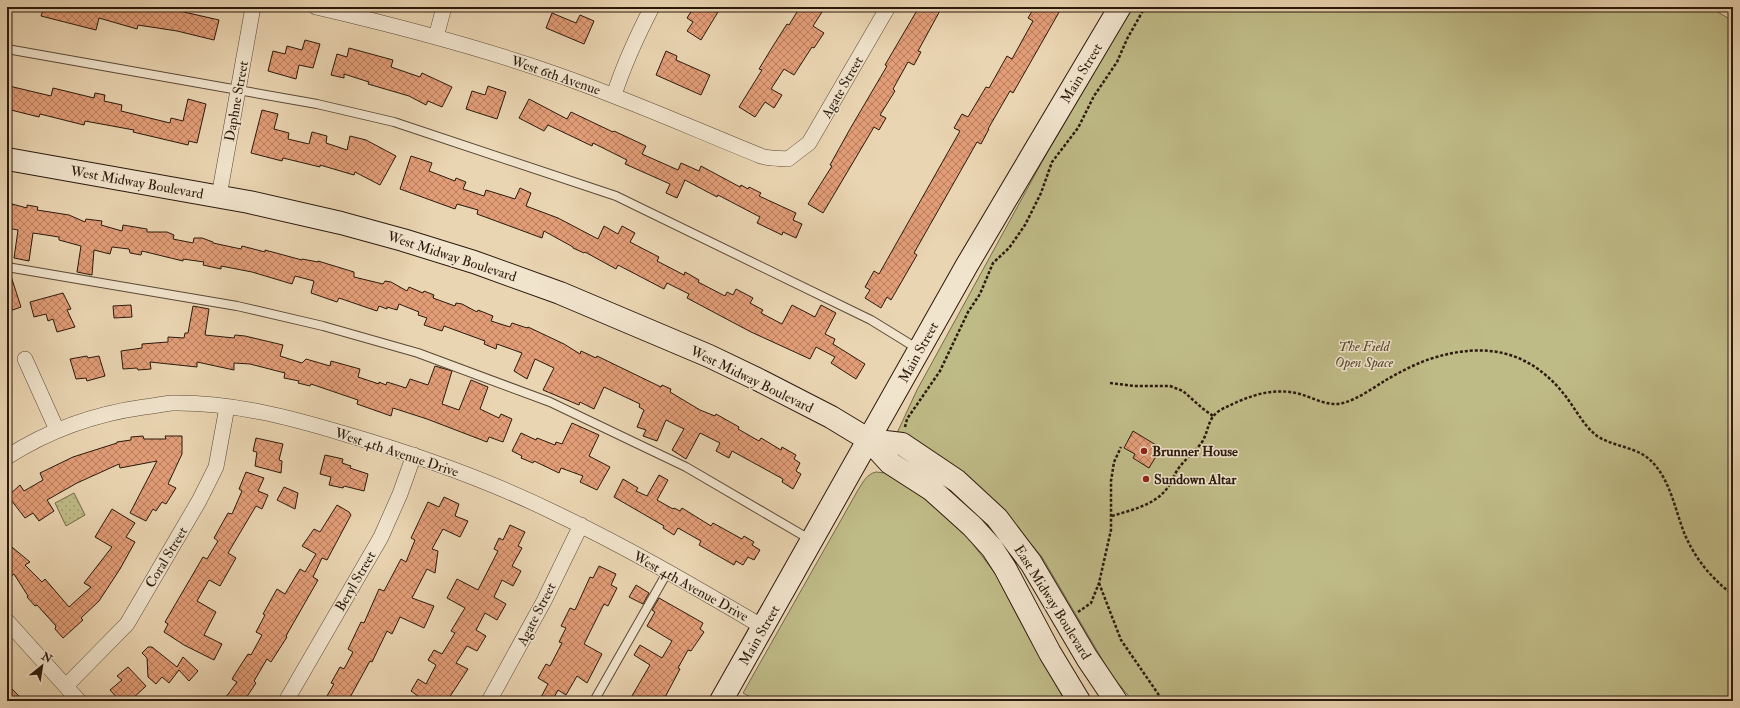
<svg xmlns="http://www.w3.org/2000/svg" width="1740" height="708" viewBox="0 0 1740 708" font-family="'IM FELL Double Pica',serif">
	<defs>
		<pattern id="garden-dots" width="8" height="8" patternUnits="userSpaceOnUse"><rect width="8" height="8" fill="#bfbb87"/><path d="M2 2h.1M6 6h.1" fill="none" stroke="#a4a073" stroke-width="1.8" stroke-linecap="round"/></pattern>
		<pattern id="building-cross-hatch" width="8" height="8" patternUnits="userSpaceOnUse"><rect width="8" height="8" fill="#e29d77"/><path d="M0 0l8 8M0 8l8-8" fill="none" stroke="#b77f60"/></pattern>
	</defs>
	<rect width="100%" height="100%" fill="#ead5b2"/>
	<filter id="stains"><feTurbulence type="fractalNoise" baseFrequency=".005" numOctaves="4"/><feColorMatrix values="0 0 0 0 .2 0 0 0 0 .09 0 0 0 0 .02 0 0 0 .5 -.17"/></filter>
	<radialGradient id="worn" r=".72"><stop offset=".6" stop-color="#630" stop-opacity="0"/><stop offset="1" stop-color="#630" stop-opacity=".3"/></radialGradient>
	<path fill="#bfbb87" stroke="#756a4a" d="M1132 7H1709L1733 21V701H1133L1112 676 1042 557 1004 512 897 433 917 390 1043 160Z
		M876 472 885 473 932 502 969 539 1007 589 1030 637 1065 701H758L743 693 858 490C863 482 867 474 876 472Z"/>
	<path fill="url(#garden-dots)" stroke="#756a4a" d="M74 493 85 515 66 526 55 503Z"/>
	<path fill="url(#building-cross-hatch)" stroke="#2b190c" d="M44 7H135L149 11 150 7H162L219 20 214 40 177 31 138 25 137 29 99 18 96 30 41 16Z
		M694 7H721L701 40 687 31 693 22 687 18Z
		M800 7H813L822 12 813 26 824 33 814 48 812 47 794 75 784 69 771 89 782 95 774 108 765 102 755 117 739 107 762 70 759 69 773 46 787 24 789 25Z
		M919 7H942L918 51 921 52 914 65 908 62 893 89 895 91 880 115 886 118 879 130 874 127 823 213 808 204 832 166 830 165 850 129 887 66 885 65Z
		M1042 7H1062L1013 93 1010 91 988 129H989L981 144 977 142 914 253 917 255 891 300 887 297 881 308 865 298 870 290 865 287 874 271 879 274 960 131 954 128 962 114 968 117 986 87 989 88 1007 56 1012 59 1033 21 1028 18 1034 8 1040 11Z
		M552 13 576 23 580 15 594 21 584 44 546 28Z
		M305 40 320 44 313 68 299 65 296 79 268 71 273 51 285 54 287 46 302 50Z
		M349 48 393 60 391 67 420 77 422 73 452 87 442 107 428 101 426 105 409 96 368 84 369 82 344 74V78L331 75 337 54 347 57Z
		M666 51 677 56 676 60 710 75 701 95 656 75Z
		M9 86 51 96 53 88 94 98 95 93 105 95 104 101 122 105 121 111 170 123 171 118 183 121 188 99 206 104 197 143 189 141 188 145 133 132 134 130 85 121 84 125 40 114 39 117 7 109V95Z
		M488 86 506 92 497 119 466 109 472 91 485 95Z
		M529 99 567 119 571 112 613 132 614 131 646 146 642 154 678 170 681 163 699 171 701 166 740 187 741 185 748 189 749 187 761 193 759 196 796 213 793 220 802 224 796 238 783 232 782 235 757 223 760 217 718 195 717 197 685 180 677 198 666 193 670 184 625 164 627 160 593 143 592 146 548 125 544 131 519 118Z
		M262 110 278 114 274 129 289 133 288 139 309 144 312 132 327 136 326 143 347 150 350 136 366 140 396 156 380 185 355 172 354 175 320 165V167L283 158 282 161 251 153Z
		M411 156 432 163 429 171 455 181 456 178 466 182 463 189 484 196 486 190 515 199 520 188 531 193 526 206 558 218 598 239 604 226 618 234 622 226 635 233 630 242 659 257 657 261 684 275 685 272 699 280 698 282 725 296 727 292 733 295 736 289 753 298 750 303 763 310 761 313 782 324 792 305 815 317 821 305 836 313 825 334 835 339 833 344 865 364 856 379 831 363 835 357 816 347 810 359 751 332 687 298 689 294 667 283 664 289 618 265 616 269 585 252 584 253 573 248V247L544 231 542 238 477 214 478 210 457 204 455 209 400 189Z
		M12 204 27 208V205L38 207 37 210 69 215 85 222 86 219 102 221 101 225 122 231 123 225 147 229V232H167L174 235 173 239 193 243 194 238H202L213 242V243L241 249 242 246 265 252V250L302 260V259L318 262V261L354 272V277L383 284 385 281 391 282 407 291 409 287 423 293 424 291 434 295 433 298 455 306 456 303 462 304 477 312 478 310 493 316 491 321 510 327 512 323 527 328 528 327 564 344 580 354 581 351 596 358 597 356 661 387 662 385 671 389 670 392 700 410 715 416 716 414 739 427 738 429 759 441 761 438 781 450 782 447 796 455 794 459 800 463 796 471 801 474 793 489 782 482 783 479 732 451 729 458 716 451 720 443 700 433 686 459 672 450 684 429 666 420 657 441 643 436 646 430 637 427 644 410 639 407 640 404 604 387 594 409 580 402 579 405 543 390 554 368 535 359 527 379 514 371 522 353 497 344 496 349 484 344 485 341 444 326 442 331 424 325 427 318 418 315 419 312 399 304 397 310 387 307V309L379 306 377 311 339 298 337 302 311 293 314 281 295 276 292 284 252 272 221 266V269L203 265 204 262 183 259V261L142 251 141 255 130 253 129 249 112 247 110 254 94 250 92 275 77 272 81 246 59 240V237L33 233 29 261 14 258 18 230 7 228Z
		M7 273H10L21 307 7 312Z
		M63 293 71 309 67 310 75 327 57 332 53 319 48 321 46 314 34 317 30 302Z
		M131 305 132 317 114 318 113 306Z
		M193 306 209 309 205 335 234 338 235 335 245 336 283 345 280 356 302 363 306 359 330 366 331 361 360 369 358 377 379 384V382L386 385 387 382 406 388 410 379 428 385 435 366 452 371 442 404 459 410 471 380 488 387 480 409 499 418 501 414 512 419 503 442 489 437 487 442 427 419 393 408 391 416 357 404 358 400 311 384 310 386 298 383 299 381 284 378 285 373 250 364 234 363V370L197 362V367L150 362 151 369 138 370 137 368 123 369 121 351 142 348V344L168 342V337L184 338 185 333H188Z
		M87 356 88 358 99 356 105 376 87 381 86 378 76 379 70 359Z
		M572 423 599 435 589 456 610 467 597 490 580 482 583 476 561 468 559 473 534 461 533 463 521 458 522 456 512 451 521 433 536 440 537 438 555 445 556 442 562 444Z
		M1133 431 1161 448 1149 468 1133 458 1135 454 1124 448Z
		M143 436 144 439H166L165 436H182V454L168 484 176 488 166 504 162 502 156 511 153 509 146 521 130 513 157 461 120 468 119 464 77 483 47 500 54 511 39 521 33 513 25 518 8 496 20 485 24 491 43 480 40 473 73 457 117 443V442L131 440V437Z
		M256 438 283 444 279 460 282 461 281 473 255 466 257 452 253 451Z
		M325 455 343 459 342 463 351 466 350 468 368 474 364 491 344 486 343 488 329 485 331 477 320 474Z
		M246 472 264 478 258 491 268 495 262 509 256 506 228 553 236 558 220 586 209 580 197 601 216 612 204 635 222 644 214 660 184 645 164 632 168 624 165 622 203 557 207 559 218 541 214 538 228 513 232 514 242 491 239 489Z
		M659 475 668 480 657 500 673 509 674 508 680 511 682 508 711 526 713 523 742 539 744 536 754 542 752 545 760 550 754 560 748 557 743 565 736 561 734 565 699 545 701 541 678 528 674 535 663 528 664 526 614 497 623 479 638 488 636 491 647 496Z
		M284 487 298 493 295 509 277 500Z
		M444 497 459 504 455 516 468 521 460 537 443 529 432 549 438 551 435 573 427 569 412 598 434 606 424 628 400 617 392 634 387 631 372 662 370 661 348 701H324L334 684 331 683 340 667 344 669 353 652 348 649 361 622 364 623 379 589 384 591 401 559 406 562 415 540 411 538 428 502 439 507Z
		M337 505 349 512 351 515 327 560 322 558 313 577 318 580 286 636 287 637 271 662 267 659 254 681 256 683 244 701H223L237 682 232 679 235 674 248 654 251 655 262 635 256 632 265 615 263 614 277 589 285 594 300 569 305 572 316 554 302 546 314 529 320 532Z
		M112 509 135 523 126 537 135 542 120 569 99 601 81 618 83 620 63 638 55 629 56 626 37 605 35 606 27 597 28 596 14 574 7 579V543L30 562 25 565 42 582 45 579 69 607 91 587 84 583 112 547 95 537Z
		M510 525 525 532 518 546 522 548 512 566 521 571 513 586 502 580 494 597 506 604 497 620 485 613 476 630 486 636 477 651 467 646 456 663 468 669 447 701H415L418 696 411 691 418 679 426 684 436 665 428 660 434 650 442 654 455 633 451 631 465 608 447 598 457 579 478 590 498 551 494 549 499 538 503 540Z
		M599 566 616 574 611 585 617 588 608 606 604 604 584 644 602 654 587 683 577 676 566 695 558 690 552 701H539L548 684 538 678 546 664 550 666 562 643 559 642 566 628 561 626 570 608 575 610 590 577 593 578Z
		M636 585 649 593 643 604 629 597Z
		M659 598 703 623 700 629 704 632 691 651 688 650 678 668 680 669 663 701H629L650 665 634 655 640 645 662 658 672 641 647 626 655 612 652 610Z
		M148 647H152L177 667 183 657 198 671 189 681 179 670 169 683 162 677 156 684 148 677 147 658 142 653Z
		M128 667 146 686 130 701H120L110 690 122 680 117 676Z
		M7 684 24 701H7Z"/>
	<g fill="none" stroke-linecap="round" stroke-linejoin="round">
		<g stroke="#5b4836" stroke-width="10">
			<path id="lane" d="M7 49 317 104 394 122 616 196 871 320 918 349
				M7 267 237 306 323 326 418 353 550 402 686 467 811 540
				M594 701 668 571"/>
		</g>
		<g stroke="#5b4836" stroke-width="16">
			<path id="street" d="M316 7C398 26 479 47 558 75 627 99 694 129 761 156 770 159 779 158 788 159L809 143 888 7
				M436 37 444 7
				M614 95C624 64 637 36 652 7
				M219 196 253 7
				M25 359 57 430
				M7 457C49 430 94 414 144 407 153 406 163 404 172 403 231 402 289 417 345 434 417 455 488 480 555 513 627 547 695 587 763 627
				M7 621 79 701
				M66 686 127 624 199 501 216 467 227 407
				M286 701 381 537 400 494 414 455
				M489 701 544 601 581 525"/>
		</g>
		<g stroke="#2b190c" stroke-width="24">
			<path id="secondary" d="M7 159 249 202 341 223 403 240 474 262 560 293 709 356 759 380 831 417 869 440 890 463 932 490 972 526 992 548 1005 568 1050 653 1079 701
				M869 440 902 444 957 481 997 518 1031 563 1087 658 1116 701
				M721 701 967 265 1120 7"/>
		</g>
		<path stroke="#2b190c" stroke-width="2.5" stroke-dasharray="3 2" stroke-linecap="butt" d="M1110 383 1134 386H1170L1183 391 1202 408 1213 416
			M905 427 907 419 940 371 968 312 980 294 993 263 1009 248 1025 225 1041 193 1052 162 1078 128 1094 96 1117 62 1127 39 1145 7
			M1112 516C1131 510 1156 505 1168 487 1172 482 1174 475 1178 469 1185 459 1195 452 1202 442 1209 431 1207 419 1219 411 1225 407 1231 405 1237 402 1258 393 1277 388 1300 394 1314 398 1328 407 1343 403 1358 399 1373 388 1386 380 1400 372 1415 364 1430 359 1485 341 1531 350 1567 398 1576 410 1584 426 1597 436 1611 445 1627 446 1642 454 1669 470 1674 508 1685 535 1692 551 1702 566 1714 578 1720 584 1725 590 1733 593
			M1099 583 1121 640 1163 701
			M1078 612 1091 603 1099 583 1111 530V481L1114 462 1121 447"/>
		<use href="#lane" stroke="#f1e4cd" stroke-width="8"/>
		<use href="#street" stroke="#f1e4cd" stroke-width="15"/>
		<use href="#secondary" stroke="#f1e4cd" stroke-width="22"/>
	</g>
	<g fill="#8f2418" stroke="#f1e4cd" stroke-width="1.5">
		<circle cx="1144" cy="451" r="4"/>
		<circle cx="1146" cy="479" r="4"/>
	</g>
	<g text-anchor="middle" stroke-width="3" stroke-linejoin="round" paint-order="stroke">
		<g font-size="14" fill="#2b190c" stroke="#f1e4cd">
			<text transform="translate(1081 73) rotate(-59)" y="5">Main Street</text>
			<text transform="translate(556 75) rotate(19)" y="5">West 6th Avenue</text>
			<text transform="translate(842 87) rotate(-60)" y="5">Agate Street</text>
			<text transform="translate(236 101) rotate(-80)" y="5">Daphne Street</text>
			<text transform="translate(137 182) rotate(10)" y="5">West Midway Boulevard</text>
			<text transform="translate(452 256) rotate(18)" y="5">West Midway Boulevard</text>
			<text transform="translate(918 352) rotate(-61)" y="5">Main Street</text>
			<text transform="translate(752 379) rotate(26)" y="5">West Midway Boulevard</text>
			<text transform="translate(397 452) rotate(18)" y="5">West 4th Avenue Drive</text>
			<text transform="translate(166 557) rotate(-59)" y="5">Coral Street</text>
			<text transform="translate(355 581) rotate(-60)" y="5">Beryl Street</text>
			<text transform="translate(691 586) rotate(29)" y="5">West 4th Avenue Drive</text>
			<text transform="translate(1053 602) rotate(58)" y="5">East Midway Boulevard</text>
			<text transform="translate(536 614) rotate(-63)" y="5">Agate Street</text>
			<text transform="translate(759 635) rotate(-60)" y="5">Main Street</text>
		</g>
		<g font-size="14" font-style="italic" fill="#574a31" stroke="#f1e4cd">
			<text x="1364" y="351">The Field<tspan x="1364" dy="16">Open Space</tspan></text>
		</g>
		<g font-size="14" font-weight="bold" fill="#2b190c" stroke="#f1e4cd" text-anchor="start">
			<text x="1152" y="456">Brunner House</text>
			<text x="1154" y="484">Sundown Altar</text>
		</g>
	</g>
	<rect width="1740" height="708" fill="none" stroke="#ead5b2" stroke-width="24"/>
	<rect x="8" y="8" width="1724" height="692" fill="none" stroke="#2b190c" stroke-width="2"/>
	<rect x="12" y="12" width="1716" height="684" fill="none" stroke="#2b190c"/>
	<g transform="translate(42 666) rotate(30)" stroke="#f1e4cd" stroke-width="3" paint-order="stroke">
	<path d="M0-3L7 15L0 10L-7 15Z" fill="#2b190c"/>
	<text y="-6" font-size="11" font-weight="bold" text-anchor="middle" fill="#2b190c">N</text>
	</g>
	<rect width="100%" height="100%" filter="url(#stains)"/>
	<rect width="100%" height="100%" fill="url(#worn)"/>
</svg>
